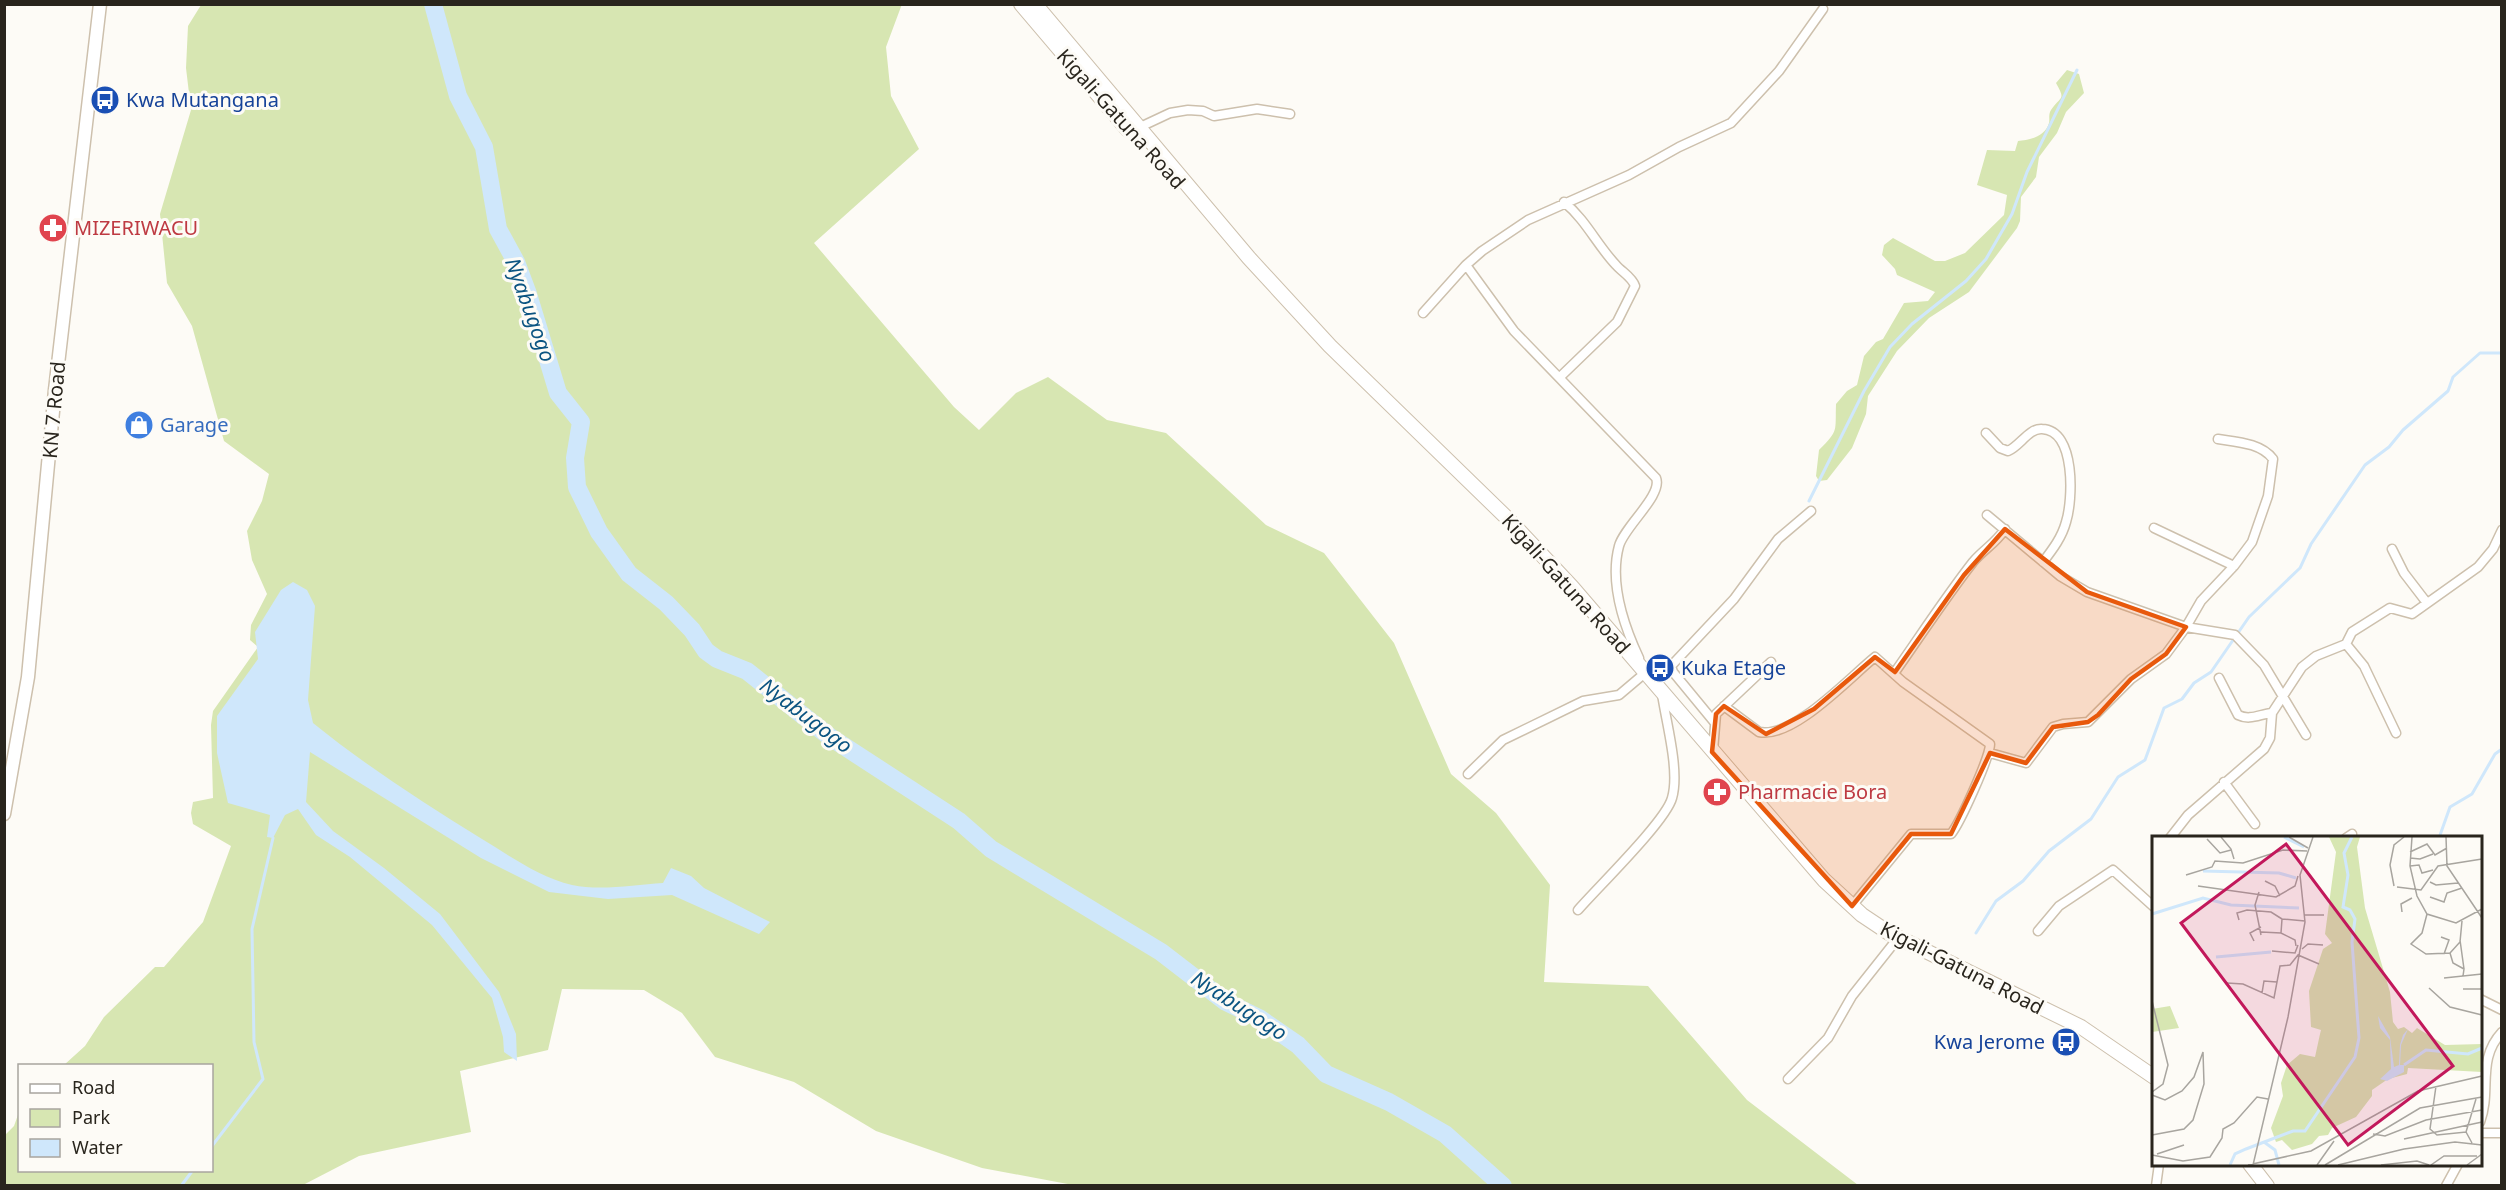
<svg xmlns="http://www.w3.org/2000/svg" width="2506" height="1190" viewBox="0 0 2506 1190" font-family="'Noto Sans',sans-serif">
	<rect width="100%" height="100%" fill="#fdfbf6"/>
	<path fill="#d7e6b2" d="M902 4 886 47 891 96 919 149 814 243 954 407 979 430 1016 393 1048 377 1107 420 1166 433 1266 525 1324 553 1394 643 1451 774 1496 813 1550 885 1544 982 1648 986 1747 1100 1858 1185H1073L982 1168 876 1131 794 1082 715 1057 682 1013 644 990 562 989 548 1050 460 1071 471 1132 359 1156 303 1185H5L4 1136 14 1126 19 1112 20 1170H212V1066L64 1065 85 1046 104 1017 155 967H164L203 922 231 846 193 824 191 813 193 802 213 798 211 725 213 711 258 647 250 640 251 625 267 594 252 560 247 531 262 501 269 474 224 441 192 326 167 283 160 214 191 110 186 68 188 26 201 5Z
		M2067 70 2079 74 2084 93 2066 112 2057 133 2039 157 2036 177 2021 197 2020 221 2017 228 1969 292 1929 318 1897 351 1868 396 1866 414 1852 448 1827 480 1819 481 1816 476 1819 450C1839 430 1835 432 1836 404L1847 391 1857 385 1864 356 1876 342 1883 339 1904 303 1928 301 1935 292 1897 275 1895 269 1882 255 1884 245 1893 238 1935 261H1945L1965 253 2004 215 2007 195 1977 185 1987 150 2015 151 2018 141C2029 140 2045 137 2049 123 2050 119 2048 115 2051 110 2061 95 2066 101 2056 83Z"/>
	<path fill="#cfe7fb" d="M293 582 307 590 315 606 308 700 313 723C366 766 424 803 482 839 510 856 539 877 572 885 600 891 634 885 663 883L671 868 691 876 704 888 770 922 759 934 672 895 608 899 549 892 481 858 310 752 306 802 333 831 384 868 440 914 499 992 516 1034 517 1061 504 1052 503 1037 492 998 432 925 350 857 316 835 298 809 285 815 273 838 267 837 270 815 228 803 217 753V716L258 659 255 632 281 590Z"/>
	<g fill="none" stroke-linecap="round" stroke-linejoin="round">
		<path stroke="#cfe7fb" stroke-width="3" d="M1809 501 1864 391 1890 347 1912 324 1966 281 1986 259 2012 214 2027 172 2077 70
			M2439 838 2450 807 2472 794 2495 754 2502 749
			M1976 933 1996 901 2023 881 2049 851 2091 819 2118 777 2145 760 2164 708 2182 699 2194 683 2211 672 2249 617 2300 568 2311 544 2365 465 2389 447 2403 430 2448 391 2453 377 2480 353H2502
			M212 1146 263 1079 254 1042 252 929 273 838
			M181 1186 193 1170"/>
		<path stroke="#cfe7fb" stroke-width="18" d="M433 4 458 96 484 147 498 229 516 262 528 294 558 393 581 422 575 458 577 487 599 532 629 574 666 603 692 630 706 651 717 659 747 671 830 737 959 821 991 849 1161 952 1226 1002 1259 1018 1298 1045 1326 1074 1389 1102 1445 1134 1503 1186"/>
		<g stroke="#cdc0ad" stroke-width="11">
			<path id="minor" d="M1138 128 1170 113 1188 110 1203 111 1214 116 1257 109 1290 114
				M1423 313 1466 265
				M1560 377 1617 322 1635 286C1632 277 1622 272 1616 265 1597 245 1586 220 1564 202
				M1986 433 2000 448 2008 451C2020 446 2029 428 2042 429 2076 430 2073 500 2066 522 2062 537 2053 549 2043 562
				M1987 515 2060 576 2087 592 2186 627 2235 635 2264 665 2306 735
				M2154 528 2234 566
				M2392 549 2404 573 2427 603
				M2346 644 2364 666 2396 733
				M1639 658C1624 626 1609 583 1619 546 1624 527 1663 495 1656 478L1514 331 1466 265 1482 251 1528 220 1629 175 1679 147 1731 123 1779 71 1823 9
				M1895 672C1921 635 1945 598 1973 562 1983 550 1996 543 2005 529
				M2219 678 2238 715C2250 721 2260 714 2272 713
				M1724 706 1759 732C1793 739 1849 678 1875 657L1903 682 1990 744C1990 757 1960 823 1951 834H1911L1852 906
				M1715 723 1673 672 1671 666 1734 599 1778 539 1811 511
				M1713 751 1716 714 1771 662
				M1990 753 2026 763 2053 727 2063 724 2088 722 2131 679 2166 654 2186 627 2201 601 2234 566 2252 542 2268 496 2273 459C2261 443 2237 442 2218 439
				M1468 774 1503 740 1583 701 1619 695 1645 673 1644 670
				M2224 782 2255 824
				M2170 838 2188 815 2264 749 2270 738 2272 713 2302 667 2316 656 2346 644 2352 632 2390 608 2412 614 2478 567 2493 549 2502 530
				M2346 838 2352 834
				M1578 910C1597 888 1666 821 1672 798 1680 771 1666 722 1662 694
				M2038 931 2059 906 2113 870 2154 907
				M2480 999 2502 1010
				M1788 1079 1828 1038 1852 996 1898 938
				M2480 1122C2492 1090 2476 1060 2502 1032
				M2480 1133H2502
				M2156 1186 2159 1164
				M2446 1186 2458 1164"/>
		</g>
		<g stroke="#cdc0ad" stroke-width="15">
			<path id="primary" d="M4 814 28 677 55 390 100 4"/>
		</g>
		<g stroke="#cdc0ad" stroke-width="16">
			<path id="trunk" d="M1021 4 1128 130
				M1035 4 1249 258 1330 346 1510 521 1572 587 1824 880 1862 915 1889 933 2081 1027 2154 1077
				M2250 1164 2267 1186"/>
		</g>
		<use href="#minor" stroke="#fff" stroke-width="8"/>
		<use href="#primary" stroke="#fff" stroke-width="12"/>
		<use href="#trunk" stroke="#fff" stroke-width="14"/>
	</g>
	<path fill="#e8590c" fill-opacity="0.2" stroke="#e8590c" stroke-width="4.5" stroke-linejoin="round" d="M2005 529 2087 592 2186 627 2166 654 2131 679 2098 715 2088 722 2053 727 2026 763 1990 753 1951 834H1911L1852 906 1712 752 1716 714 1724 706 1766 734 1814 709 1875 657 1895 672 1964 575Z"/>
	<defs>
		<g id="bus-disc" transform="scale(1.5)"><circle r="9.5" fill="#1a4fb4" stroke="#fdfbf6"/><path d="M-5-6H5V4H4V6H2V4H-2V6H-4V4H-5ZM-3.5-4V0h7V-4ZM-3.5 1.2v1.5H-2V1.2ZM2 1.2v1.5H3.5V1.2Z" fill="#fff"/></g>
		<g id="pharmacy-disc" transform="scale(1.5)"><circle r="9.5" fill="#e0444e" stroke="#fdfbf6"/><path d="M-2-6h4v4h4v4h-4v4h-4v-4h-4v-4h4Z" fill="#fff"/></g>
		<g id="shop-disc" transform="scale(1.5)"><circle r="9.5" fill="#3f7fe0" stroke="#fdfbf6"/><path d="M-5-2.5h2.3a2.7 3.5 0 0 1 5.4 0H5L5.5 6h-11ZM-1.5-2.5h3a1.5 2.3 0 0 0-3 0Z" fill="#fff"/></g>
	</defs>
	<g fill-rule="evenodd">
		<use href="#bus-disc" x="105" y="100"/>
		<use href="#pharmacy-disc" x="53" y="228"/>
		<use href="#shop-disc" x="139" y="425"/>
		<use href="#bus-disc" x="1660" y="668"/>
		<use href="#pharmacy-disc" x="1717" y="792"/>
		<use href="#bus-disc" x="2066" y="1042"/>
	</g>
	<g text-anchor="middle" stroke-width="6" stroke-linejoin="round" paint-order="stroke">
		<g font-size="20" fill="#164399" stroke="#fdfbf6" text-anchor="start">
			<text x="126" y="107">Kwa Mutangana</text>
			<text x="1681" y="675">Kuka Etage</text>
			<text x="2045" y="1049" text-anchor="end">Kwa Jerome</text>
		</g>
		<g font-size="20" fill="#29251d" stroke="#fdfbf6">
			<text transform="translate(1121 119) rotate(48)" y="7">Kigali-Gatuna Road</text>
			<text transform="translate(54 410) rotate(-85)" y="7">KN 7 Road</text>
			<text transform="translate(1566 584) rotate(48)" y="7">Kigali-Gatuna Road</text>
			<text transform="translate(1962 968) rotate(27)" y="7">Kigali-Gatuna Road</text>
		</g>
		<g font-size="20" fill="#be3a42" stroke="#fdfbf6" text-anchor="start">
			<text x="74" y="235">MIZERIWACU</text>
			<text x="1738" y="799">Pharmacie Bora</text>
		</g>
		<g font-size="20" fill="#366cbe" stroke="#fdfbf6" text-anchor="start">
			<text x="160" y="432">Garage</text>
		</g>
		<g font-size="21" font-style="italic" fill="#0b5481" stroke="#fdfbf6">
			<text transform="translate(530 310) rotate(70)" y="7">Nyabugogo</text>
			<text transform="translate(806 716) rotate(37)" y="7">Nyabugogo</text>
			<text transform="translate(1239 1006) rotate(33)" y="7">Nyabugogo</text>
		</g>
	</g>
	<g transform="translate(2152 836)">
		<rect width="330" height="330" fill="#fdfbf6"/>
		<path d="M177 1H208L205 11 213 72 238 156 241 186 246 193 252 191 260 197 265 192 293 209 330 208V236L256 232 255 238 236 243 220 254V260L204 281 180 292 176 299 167 300 160 308 140 314 130 304 124 306 119 292 131 260 129 247 135 229 148 218 163 221 168 198 169 194 159 191 157 155 171 113 180 107 173 98 184 16ZM18 170 27 192 0 196V173Z" fill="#d7e6b2"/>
		<path d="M226 180 238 201 242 231 247 229 248 209 251 199 256 193 249 209 248 229H252V236L235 245 228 243 239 233 238 204 228 192Z" fill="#cfe7fb"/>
		<path fill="none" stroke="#cfe7fb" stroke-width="3" d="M132 1 152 11M51 35 127 37 144 42M0 78 51 62 79 69 147 72M64 121 119 116M252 229 274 214 316 218 330 212M112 306 123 314 127 329M78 329 83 318 94 313 141 295H153L203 221 207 202 200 106 203 83 198 74 191 71 196 39 192 17 200 1"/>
		<path fill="none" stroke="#a8a59f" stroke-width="1.5" d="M69 1 79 13 82 23M137 1 156 12M260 1 258 30 265 60 275 78 304 87 330 73M294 1 295 30 330 82M55 3 68 17 79 14M258 16 275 8 283 19 295 12M258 22 268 23 281 18M258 30 267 29 270 37 281 34M34 39 60 31 63 25 91 27 131 14 155 15M113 45 123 50 128 60M278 46 284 49 306 47M46 50 124 61 143 50 146 40M242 50 238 29 242 9 252 1M245 51 269 54 286 30 330 23M107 56 103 69 109 99M278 61 292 66 295 57 310 52M250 76 249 68 260 62M275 78 270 97 259 108 274 118 298 117 308 106 310 85M152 79H172M87 84 85 77 95 74 119 76 130 83M109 96 129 97 143 104 144 110M129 97 130 83 153 85M289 101 297 104 292 118M308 104 312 133M102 105 98 97 109 91M150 113 156 108 171 109M120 115 143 117 146 109M298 117 301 127 312 133 311 140M292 142 330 138M75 147 91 148 122 162 128 130 138 129 146 119 167 128M277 152 298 171 330 179M311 153H330M110 157 112 145 125 146M0 165 16 229 11 248 0 256M284 250 278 293 285 299 314 296 320 307M0 259 13 264 30 255 42 241 51 216 52 248 41 284 32 293 0 299M314 296 324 263M221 298 233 300 274 284 330 274M252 303 330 286M5 318 32 309M0 319 31 325 58 321 70 302 71 293 82 287 105 261 116 263M96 329 159 315 266 255 330 240M101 329 136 181 153 86 148 39 161 1M165 329 182 305M173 329 268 272 330 261M186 329 252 313 303 306 330 309M229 329 265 325 277 329M279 329 292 320H325M315 329 330 318"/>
		<path fill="#c2185b" fill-opacity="0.15" stroke="#c2185b" stroke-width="3" d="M134 8 301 230 196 309 29 87Z"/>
		<rect width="330" height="330" fill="none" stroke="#29251d" stroke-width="3"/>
	</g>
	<rect width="2506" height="1190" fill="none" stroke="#29251d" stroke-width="12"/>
	<rect x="18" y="1064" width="195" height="108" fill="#fdfbf6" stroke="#a8a59f" stroke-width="1.5"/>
	<rect x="30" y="1084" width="30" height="9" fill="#ffffff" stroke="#a8a59f" stroke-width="1.5"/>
	<text x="72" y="1094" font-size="18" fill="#29251d">Road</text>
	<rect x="30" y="1109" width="30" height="18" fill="#d7e6b2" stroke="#a8a59f" stroke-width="1.5"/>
	<text x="72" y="1124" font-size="18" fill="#29251d">Park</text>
	<rect x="30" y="1139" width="30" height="18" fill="#cfe7fb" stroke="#a8a59f" stroke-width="1.5"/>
	<text x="72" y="1154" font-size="18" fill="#29251d">Water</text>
</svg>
